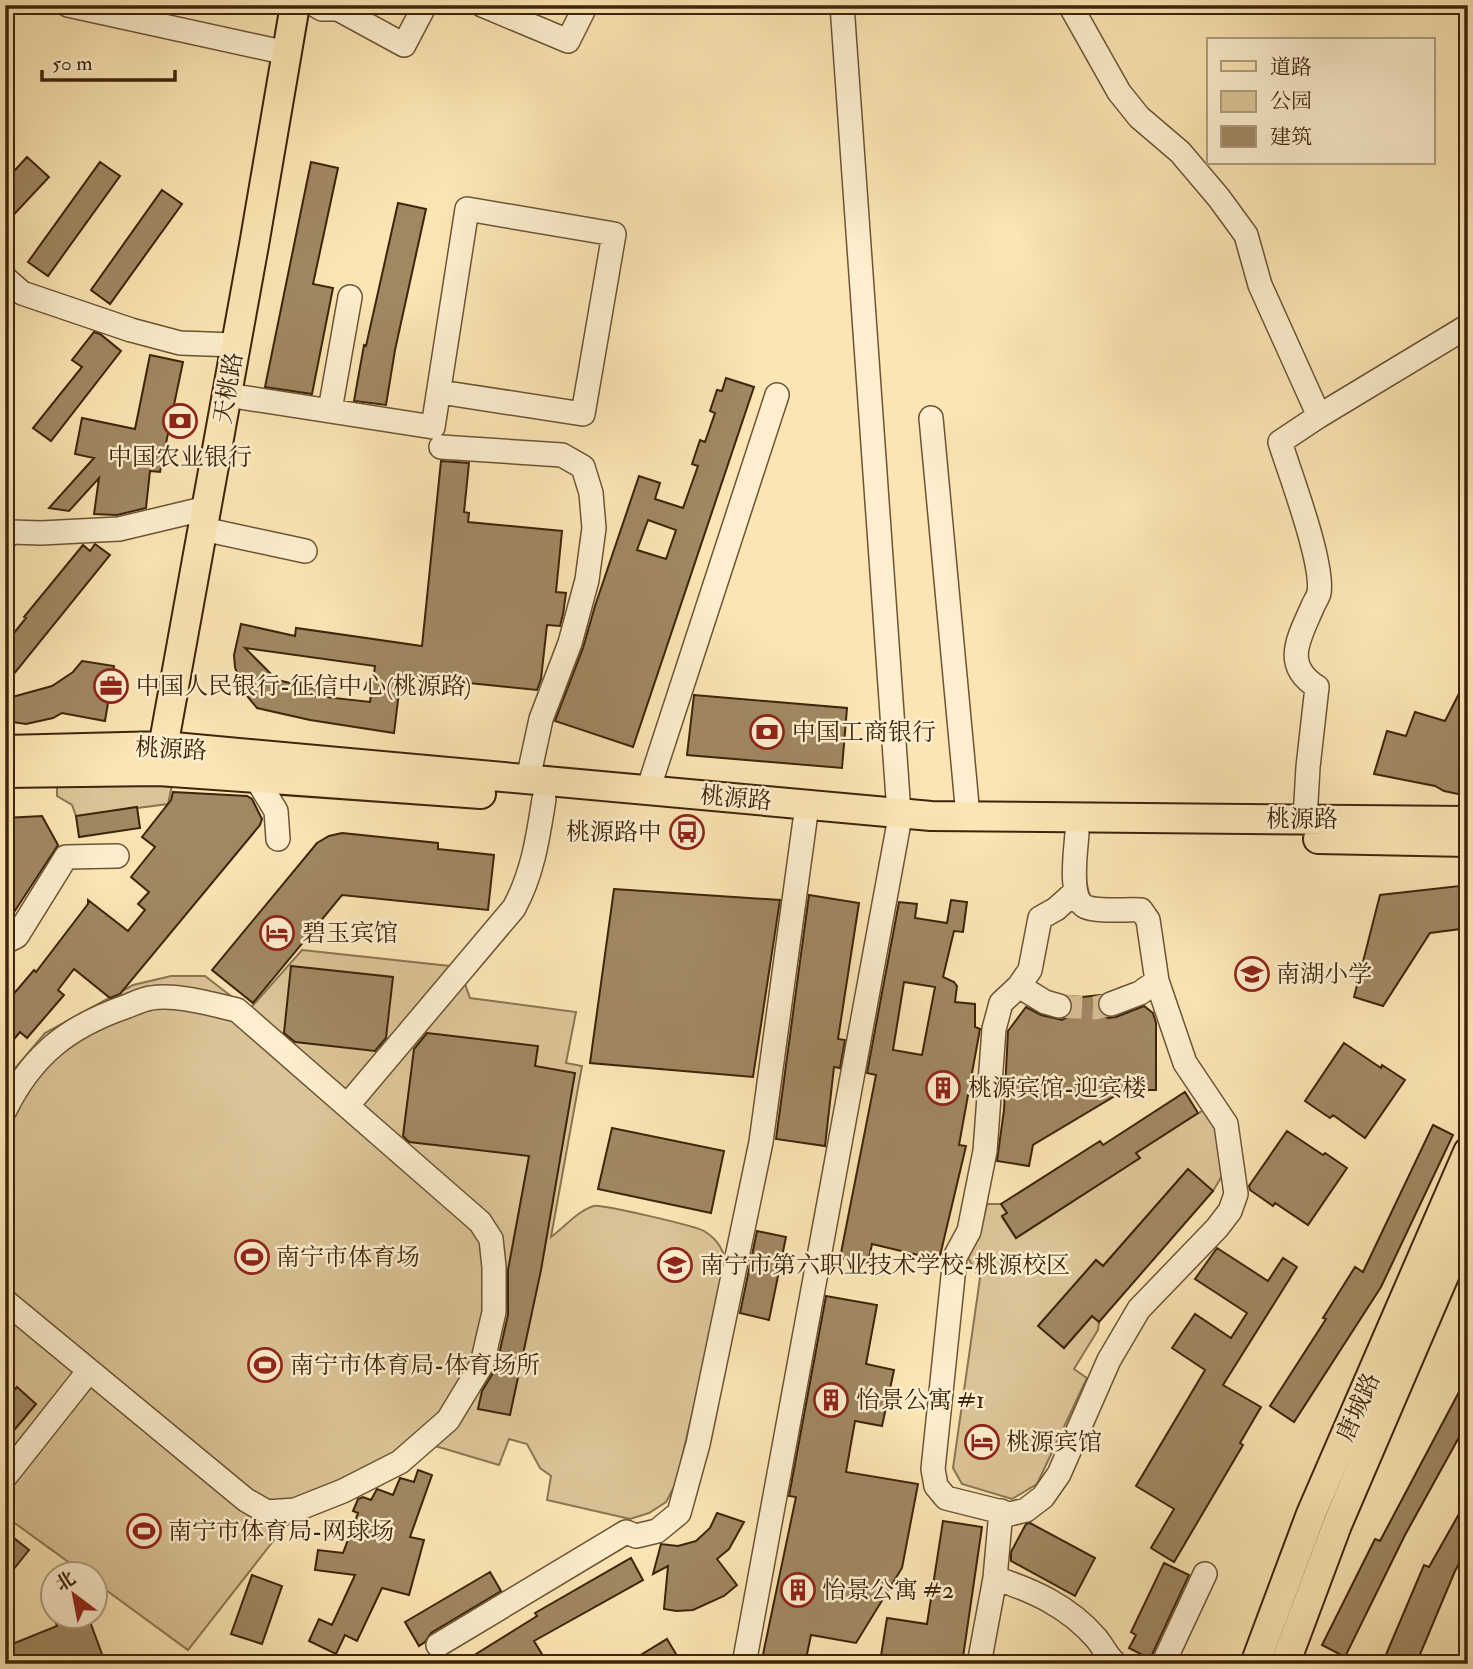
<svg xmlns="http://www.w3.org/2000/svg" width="1473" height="1669" viewBox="0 0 1473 1669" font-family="'IM FELL Double Pica','Noto Serif SC',serif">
	<rect width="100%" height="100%" fill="#fbe5b4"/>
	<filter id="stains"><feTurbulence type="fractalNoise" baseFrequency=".00286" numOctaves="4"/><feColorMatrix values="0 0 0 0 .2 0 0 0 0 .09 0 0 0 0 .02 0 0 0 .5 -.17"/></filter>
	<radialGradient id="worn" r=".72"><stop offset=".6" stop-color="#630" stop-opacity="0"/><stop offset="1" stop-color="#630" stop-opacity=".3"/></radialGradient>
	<path fill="#dbc497" stroke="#8c7450" stroke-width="2" d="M57 783 172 785 168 804 76 816 72 805 57 796Z
		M302 950 459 967 470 998 576 1012 566 1063 582 1066 551 1237C565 1227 577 1211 594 1206 601 1204 696 1226 704 1231 719 1240 726 1253 726 1270L676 1483 666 1502 649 1513 630 1519 547 1500 551 1476 540 1468 527 1444 509 1439 499 1465 432 1445 327 1508 285 1526 188 1650 95 1582 94 1574H85L5 1516V1080L45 1033 133 985 171 976H205L249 1010Z
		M1205 1109 1221 1133 1225 1171 1213 1191 1188 1170 1103 1266 1096 1260 1039 1326 1064 1348 1092 1316 1099 1322 1098 1330 1074 1369 1087 1378 1037 1484 1012 1499 962 1484 953 1468 980 1278 968 1258 983 1221 987 1204H1001L1007 1213 1002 1217 1016 1238 1139 1158 1136 1153Z"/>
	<path fill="#a08862" stroke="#3e240a" stroke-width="2" fill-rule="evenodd" d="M27 157 49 177 5 224V181Z
		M100 162 120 176 48 276 28 262Z
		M311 162 338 168 313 284 333 288 312 394 265 387Z
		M162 190 182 204 110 304 91 290Z
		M398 203 426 209 395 350 386 405 354 401 364 345 366 346Z
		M94 332 100 334 121 351 51 441 33 428 82 367 72 360Z
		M150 355 183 362 160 472 150 471 146 508 117 515 94 514 99 478 69 511 49 508 94 458 75 454 82 418 135 429Z
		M726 378 754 387 633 747 555 721 583 648 595 606 639 476 660 483 655 499 683 508 698 466 692 464 700 440 705 442 715 413 710 411 717 390 722 391ZM648 520 676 530 666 559 637 550Z
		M441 461 469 463 464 512 469 513 468 522 562 531 556 592 566 593 563 614 560 626 547 625 541 679 537 690 401 676 394 733 310 720 257 708 242 690 235 667 234 655 241 624 295 636 296 628 422 646ZM245 648 375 666 370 702 316 696 318 689 277 680Z
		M95 544 110 555 5 685V644L26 618 24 617 83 545 90 551Z
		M82 661 114 666 105 721 62 713 53 718 26 724 5 721V699L52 686 73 672Z
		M1468 676V792L1458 794 1444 791 1435 786 1374 774 1387 731 1406 736 1415 712 1445 721Z
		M694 695 847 708 842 768 687 755Z
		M173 792 247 796 252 799 262 819 260 825 120 994 110 998 74 969 58 990 64 995 27 1038 20 1032 5 1050V1004L34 970 36 972 88 904V900L128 931 145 910 138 904 149 892 131 877 155 847 142 837 171 800Z
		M137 807 140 828 79 837 76 816Z
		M42 816 58 845 5 926V818Z
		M342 833 438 843V849L494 855 488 910 342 895 253 1003 212 970 317 843 329 836Z
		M1468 885V928L1430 933 1383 1006 1354 997 1380 895Z
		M614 889 780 900 753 1077 590 1063Z
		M809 895 859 903 838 1039 845 1040 840 1068 834 1067 825 1146 776 1139Z
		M951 900 967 902 963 932 954 931 943 977 954 982 957 986 955 1002 975 1004V1027L980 1029 959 1145 966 1146 939 1260 872 1244 868 1263 840 1258 876 1075 867 1073 899 902 917 904 915 918 947 923ZM904 982 935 987 922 1055 893 1050Z
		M291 966 393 977 386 1038 375 1051 295 1042 284 1033Z
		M1101 995 1097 1001 1098 1008 1102 1014 1108 1018 1116 1017 1144 1006 1153 1013 1156 1023V1090H1125L1033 1145 1029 1166 997 1161 1004 1110 1008 1031 1026 1007 1041 1015 1062 1020 1069 1016 1073 1009 1072 1002 1068 996 1082 997Z
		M427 1033 538 1046 535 1066 575 1073 541 1270 510 1415 478 1409 482 1391 496 1368 508 1315V1270L529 1156 409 1142 403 1136 414 1049Z
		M1344 1043 1381 1068 1382 1065 1405 1080 1365 1138 1333 1115 1330 1118 1305 1101Z
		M1185 1092 1198 1113 1136 1153 1140 1158 1016 1238 1002 1216 1007 1213 1001 1204 1100 1141 1103 1145Z
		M1433 1125 1453 1135 1381 1287 1294 1422 1270 1406 1326 1319 1323 1318 1355 1267 1363 1272Z
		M612 1128 724 1151 711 1213 598 1189Z
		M1287 1131 1323 1155 1325 1153 1347 1168 1308 1225 1275 1203 1273 1206 1250 1190 1249 1186Z
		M1188 1169 1213 1191 1099 1322 1092 1316 1064 1348 1038 1326 1096 1260 1103 1266Z
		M757 1231 786 1237 769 1320 740 1313Z
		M1217 1248 1268 1281 1283 1258 1297 1267 1223 1385 1261 1407 1240 1443 1243 1445 1174 1562 1151 1548 1174 1509 1136 1486 1205 1370 1172 1348 1195 1314 1231 1338 1247 1313 1195 1279Z
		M826 1296 877 1305 866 1364 894 1370 882 1426 855 1421 846 1472 918 1484 902 1568 856 1643 811 1635 805 1664H761L796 1497 789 1496Z
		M1468 1375V1421L1405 1535 1345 1657 1322 1645 1375 1539 1380 1541Z
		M17 1387 36 1404 5 1441V1400Z
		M418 1470 432 1475 410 1537 424 1540 409 1595 382 1588 357 1641 345 1635 336 1654 309 1641 319 1619 332 1625 355 1575 315 1570 318 1550 343 1553 358 1513 353 1511 358 1499 363 1497 371 1500 377 1489 393 1495 400 1478 414 1482Z
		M1468 1498V1548L1455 1571 1416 1664H1382L1424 1565 1429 1567Z
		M717 1513 744 1522 729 1549 717 1559 737 1585 724 1596 693 1610 676 1611 664 1609 668 1566 653 1574 661 1544 678 1546 696 1541 710 1528Z
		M943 1521 982 1527 962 1664 880 1662 887 1618 927 1624Z
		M1030 1523 1095 1558 1075 1596 1011 1561V1552L1026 1524Z
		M5 1531 29 1550 5 1580Z
		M631 1558 643 1580 534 1641 548 1664H460L537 1616 535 1613Z
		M1164 1563 1189 1575 1150 1659 1129 1648 1136 1635 1131 1632Z
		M490 1572 501 1591 431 1633 425 1642 419 1646 405 1622Z
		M252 1575 282 1586 262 1644 231 1634Z
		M66 1616H88L103 1657 85 1664H5V1647L57 1626 55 1620Z
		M667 1639 682 1664H626Z"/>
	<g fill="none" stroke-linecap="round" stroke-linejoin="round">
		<path stroke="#d5be92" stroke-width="23" stroke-dasharray="23 11" stroke-linecap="butt" d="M1059 1006 1095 1008 1111 1004"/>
		<g stroke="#6d5434" stroke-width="26">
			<path id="minor" d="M68 5 287 53
				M315 5 322 9H338L404 45 425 5
				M482 5 568 41 586 5
				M842 5 899 813
				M1070 5 1119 92 1139 117 1180 152 1219 198 1246 235 1260 285 1319 416 1468 326
				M5 278 22 293 131 330 180 343 235 345
				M227 395 433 427 467 209 614 234 583 414 440 392
				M330 410 350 297
				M931 418 968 816
				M441 447 562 455 583 467 591 493 594 528 587 580 570 643 541 719 528 779
				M203 529 305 551
				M5 538 11 532 41 533 119 529 207 508
				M256 778 276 811 278 839
				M648 790 777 395
				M1305 819 1308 767 1317 687C1282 665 1299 638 1312 608 1314 603 1318 597 1319 593 1324 563 1290 474 1280 442L1319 416
				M1075 892 1056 909 1040 918 1030 970 1019 986 1001 1003 994 1029 985 1151 969 1231 955 1257 933 1469 936 1486 946 1498 1010 1514 1026 1510 1043 1497 1059 1474 1109 1360 1139 1309 1217 1228 1230 1211 1236 1194 1226 1124 1185 1063 1157 981 1148 920 1141 910C1127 909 1098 912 1086 907 1068 899 1076 850 1077 833
				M5 942 17 936 66 857 117 856
				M1019 986 1045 1002 1059 1006
				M1111 1004 1140 993 1157 981
				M347 1106 514 908C533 873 538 837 544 799
				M5 1110C32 1055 68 1027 125 1007 133 1004 143 999 151 998 178 994 211 1004 237 1010L480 1222 491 1239 494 1267V1312L482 1364 448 1420 400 1462 343 1491 295 1510 267 1512 246 1500 5 1301
				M5 1477 88 1372
				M995 1578C1034 1591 1068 1606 1096 1638 1103 1646 1107 1657 1116 1664
				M438 1645 626 1532 636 1536 657 1531 679 1513 698 1444 761 1142 805 820
				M744 1664 898 828
				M979 1664 995 1578 1001 1511
				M1163 1664 1205 1574"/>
		</g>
		<g stroke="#3e240a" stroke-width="32">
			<path id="major" d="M5 750 163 746 931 816 1468 821
				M160 764 254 245 295 5
				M5 773 158 771 481 794
				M1318 839 1468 842
				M1255 1664 1311 1514 1468 1152
				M1285 1664 1337 1525 1468 1220"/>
		</g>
		<use href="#minor" stroke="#fceece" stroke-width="23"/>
		<use href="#major" stroke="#fbe5b4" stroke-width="28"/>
	</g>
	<defs>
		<g id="bank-ring" transform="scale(1.75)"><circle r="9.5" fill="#fceece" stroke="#8f2418" stroke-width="1.5"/><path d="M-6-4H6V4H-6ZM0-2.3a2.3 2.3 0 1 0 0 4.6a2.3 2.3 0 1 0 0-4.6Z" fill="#8f2418"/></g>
		<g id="office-ring" transform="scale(1.75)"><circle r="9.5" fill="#fceece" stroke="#8f2418" stroke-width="1.5"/><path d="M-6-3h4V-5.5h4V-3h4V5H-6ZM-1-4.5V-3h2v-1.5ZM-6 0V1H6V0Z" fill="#8f2418"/></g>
		<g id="bus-ring" transform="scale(1.75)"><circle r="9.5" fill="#fceece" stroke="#8f2418" stroke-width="1.5"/><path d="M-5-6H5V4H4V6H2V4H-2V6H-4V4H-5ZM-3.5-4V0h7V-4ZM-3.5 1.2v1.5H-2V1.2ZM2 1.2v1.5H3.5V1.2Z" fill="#8f2418"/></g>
		<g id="hotel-ring" transform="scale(1.75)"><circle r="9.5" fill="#fceece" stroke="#8f2418" stroke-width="1.5"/><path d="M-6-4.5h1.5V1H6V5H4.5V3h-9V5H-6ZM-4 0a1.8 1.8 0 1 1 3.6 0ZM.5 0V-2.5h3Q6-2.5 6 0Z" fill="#8f2418"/></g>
		<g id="school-ring" transform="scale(1.75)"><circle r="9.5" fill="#fceece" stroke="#8f2418" stroke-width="1.5"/><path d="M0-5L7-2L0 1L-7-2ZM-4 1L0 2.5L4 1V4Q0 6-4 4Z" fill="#8f2418"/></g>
		<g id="building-ring" transform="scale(1.75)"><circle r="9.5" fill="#fceece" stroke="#8f2418" stroke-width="1.5"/><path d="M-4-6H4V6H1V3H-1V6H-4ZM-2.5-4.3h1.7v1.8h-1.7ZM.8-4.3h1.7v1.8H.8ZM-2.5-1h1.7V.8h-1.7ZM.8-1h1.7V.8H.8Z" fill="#8f2418"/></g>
		<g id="stadium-ring" transform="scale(1.75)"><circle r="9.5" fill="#fceece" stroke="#8f2418" stroke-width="1.5"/><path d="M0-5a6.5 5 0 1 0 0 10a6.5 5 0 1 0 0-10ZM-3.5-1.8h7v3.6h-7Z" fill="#8f2418"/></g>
	</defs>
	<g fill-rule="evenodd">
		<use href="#bank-ring" x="180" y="421"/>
		<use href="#office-ring" x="111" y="686"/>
		<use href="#bank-ring" x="767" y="732"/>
		<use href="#bus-ring" x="687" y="832"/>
		<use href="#hotel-ring" x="277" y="933"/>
		<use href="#school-ring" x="1252" y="974"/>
		<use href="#building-ring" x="943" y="1088"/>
		<use href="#stadium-ring" x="252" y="1257"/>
		<use href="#school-ring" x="675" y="1265"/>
		<use href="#stadium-ring" x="265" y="1365"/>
		<use href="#building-ring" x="831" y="1400"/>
		<use href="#hotel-ring" x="982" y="1442"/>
		<use href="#stadium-ring" x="144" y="1531"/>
		<use href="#building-ring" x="798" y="1590"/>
	</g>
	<g text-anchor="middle" stroke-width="5" stroke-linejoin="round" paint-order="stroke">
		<g font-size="24" fill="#3e240a" stroke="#fceece">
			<text transform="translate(228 388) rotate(-80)" y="8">天桃路</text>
			<text transform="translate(171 749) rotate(3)" y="8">桃源路</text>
			<text transform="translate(736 798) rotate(5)" y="8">桃源路</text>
			<text x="1302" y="827">桃源路</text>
			<text transform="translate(1358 1407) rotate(-66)" y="8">唐城路</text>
		</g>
		<g font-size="24" fill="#3e240a" stroke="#fceece" text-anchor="start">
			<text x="180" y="465" text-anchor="middle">中国农业银行</text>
			<text x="136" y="694">中国人民银行-征信中心(桃源路)</text>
			<text x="792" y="740">中国工商银行</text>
			<text x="662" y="840" text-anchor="end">桃源路中</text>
			<text x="302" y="941">碧玉宾馆</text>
			<text x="1276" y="982">南湖小学</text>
			<text x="968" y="1096">桃源宾馆-迎宾楼</text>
			<text x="276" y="1265">南宁市体育场</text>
			<text x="700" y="1273">南宁市第六职业技术学校-桃源校区</text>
			<text x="290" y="1373">南宁市体育局-体育场所</text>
			<text x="856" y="1408">怡景公寓 #1</text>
			<text x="1006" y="1450">桃源宾馆</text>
			<text x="168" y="1539">南宁市体育局-网球场</text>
			<text x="822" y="1598">怡景公寓 #2</text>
		</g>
	</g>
	<rect width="1473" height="1669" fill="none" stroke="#fbe5b4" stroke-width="28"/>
	<rect x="7" y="7" width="1459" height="1655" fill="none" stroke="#3e240a" stroke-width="3.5"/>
	<rect x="14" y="14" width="1445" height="1641" fill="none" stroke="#3e240a" stroke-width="2"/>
	<rect x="1207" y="38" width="228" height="126" fill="#fceece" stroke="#b09d80" stroke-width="2"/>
	<rect x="1221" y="61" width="35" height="10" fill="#fbe5b4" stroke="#b09d80" stroke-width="2"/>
	<text x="1270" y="74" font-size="21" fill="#3e240a">道路</text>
	<rect x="1221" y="91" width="35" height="21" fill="#dbc497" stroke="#b09d80" stroke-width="2"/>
	<text x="1270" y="108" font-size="21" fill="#3e240a">公园</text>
	<rect x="1221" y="126" width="35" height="21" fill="#a08862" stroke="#b09d80" stroke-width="2"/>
	<text x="1270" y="144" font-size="21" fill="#3e240a">建筑</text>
	<g transform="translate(74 1595) rotate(328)"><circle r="33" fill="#fceece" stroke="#b09d80" stroke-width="2"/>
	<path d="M0-5L12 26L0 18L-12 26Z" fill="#8f2418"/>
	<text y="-10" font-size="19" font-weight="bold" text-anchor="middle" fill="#3e240a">北</text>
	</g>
	<path d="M42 70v10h133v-10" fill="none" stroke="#3e240a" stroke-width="3.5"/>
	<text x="52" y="70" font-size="21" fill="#3e240a" stroke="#fceece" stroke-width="5" paint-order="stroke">50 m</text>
	<rect width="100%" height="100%" filter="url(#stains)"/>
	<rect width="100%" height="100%" fill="url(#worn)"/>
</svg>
